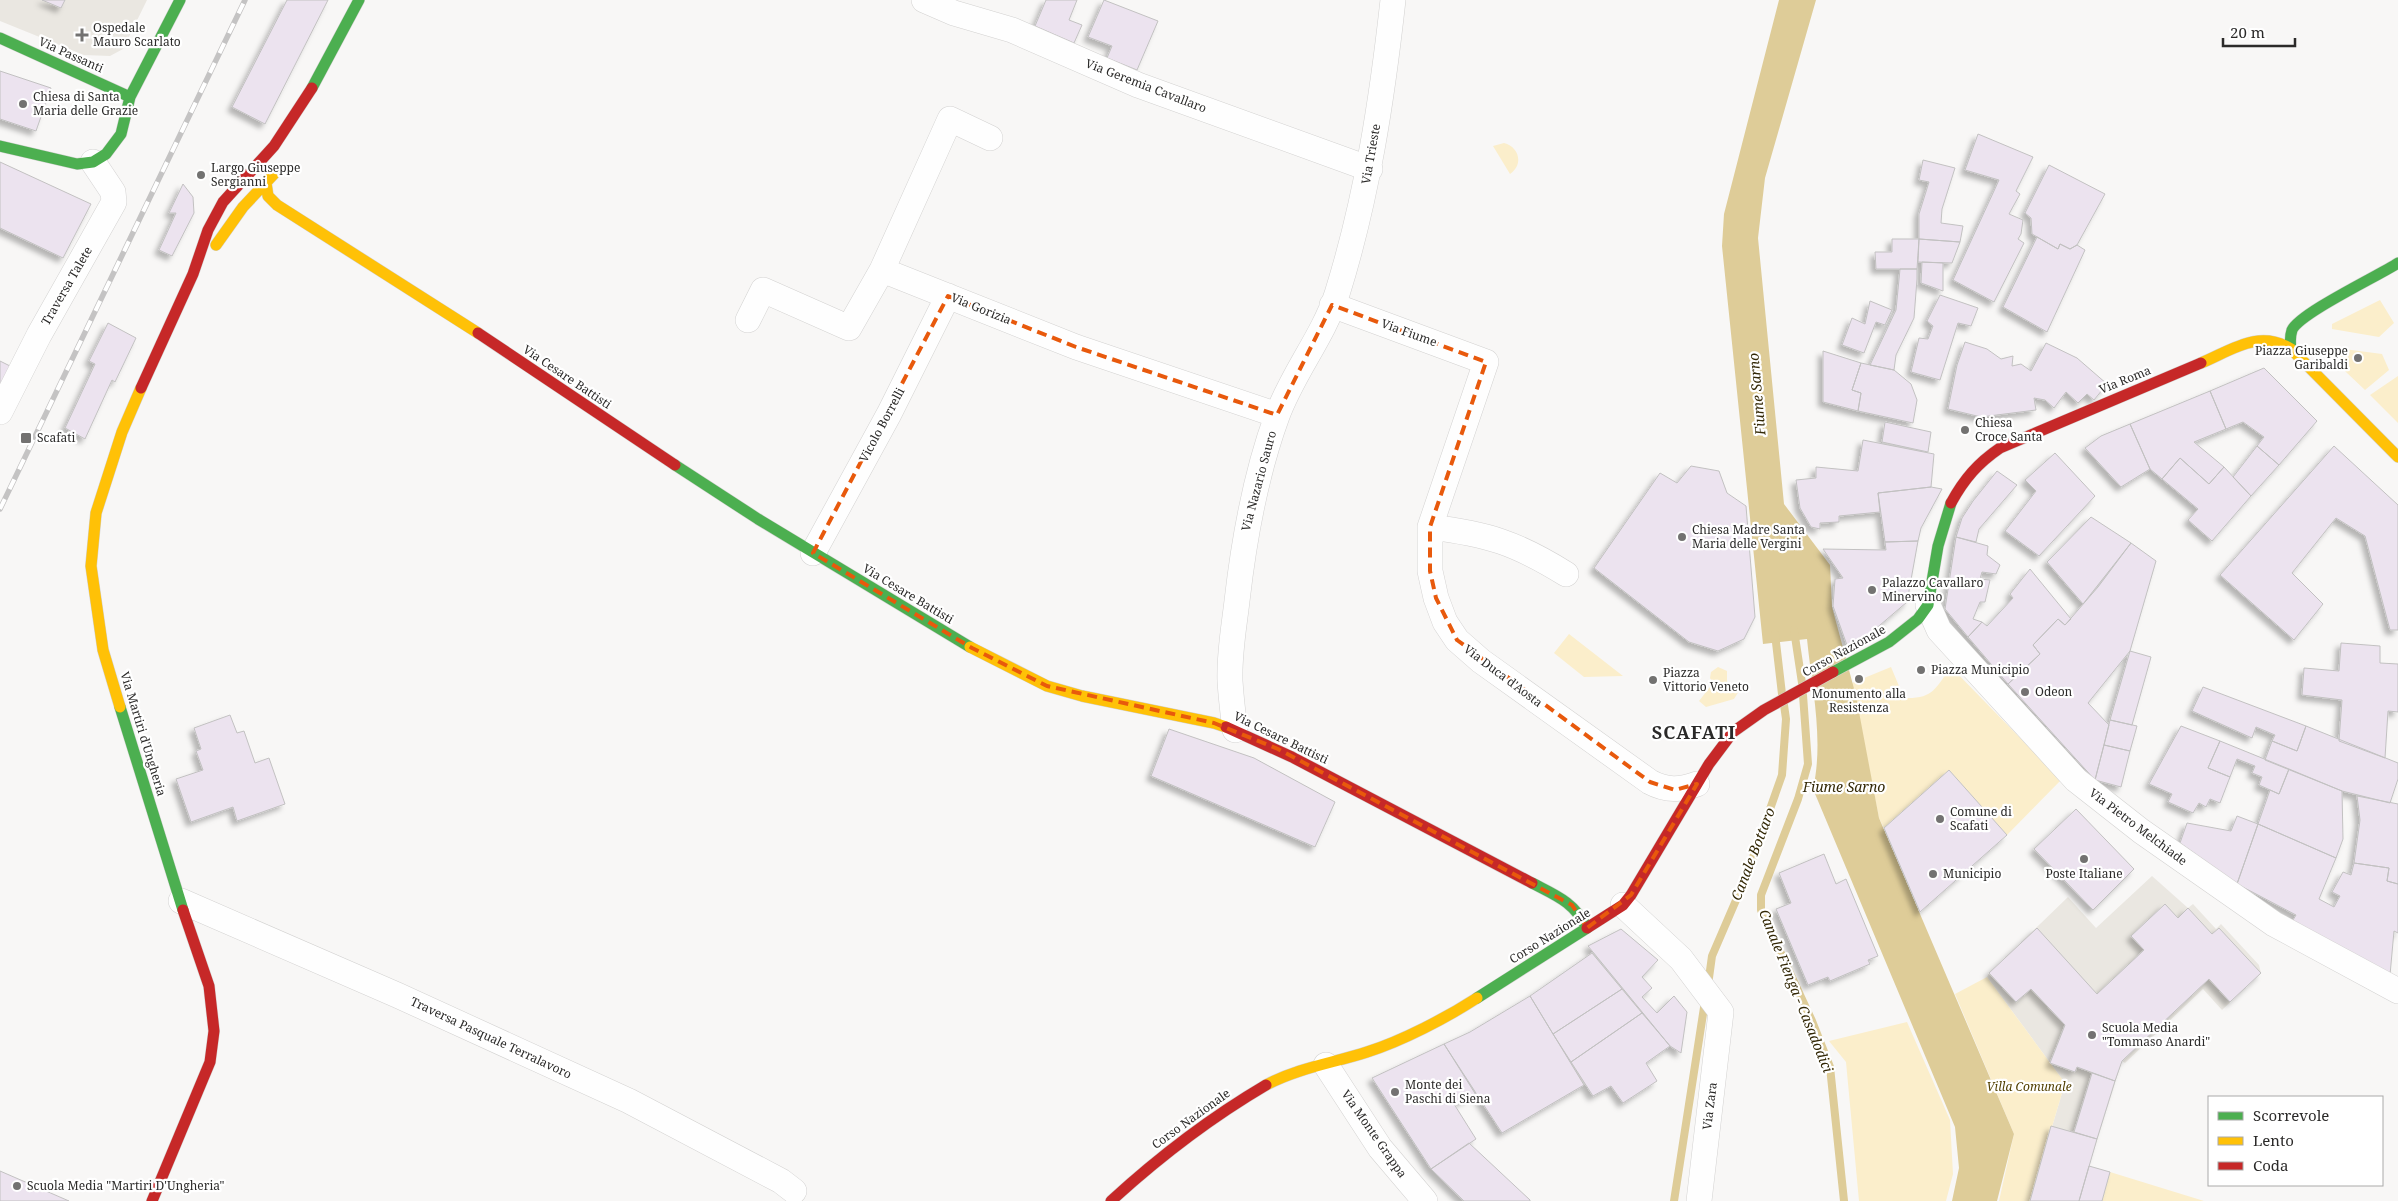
<svg xmlns="http://www.w3.org/2000/svg" width="2398" height="1201" viewBox="0 0 2398 1201" font-family="'Noto Serif',serif">
	<defs>
		<filter id="shadow"><feDropShadow dx="-4.5" dy="4.5" stdDeviation="2.5" flood-color="#0004"/></filter>
	</defs>
	<rect width="100%" height="100%" fill="#f8f7f6"/>
	<path fill="#eae7e1" d="M0 0H147L123 49 110 56 84 55 0 21Z
		M2152 876 2188 908 2193 904 2216 929 2221 924 2259 965 2261 973 2222 1010 2203 989 2125 1063 2122 1061 2089 1166 2110 1172 2102 1201H2030L2065 1083 1987 977 1989 973 2068 897 2096 928Z"/>
	<path fill="#fbeecb" d="M1504 143C1519 147 1524 164 1510 174L1493 146Z
		M2380 300 2394 323 2379 337 2332 329V324Z
		M2329 347 2382 354 2389 370 2365 390 2328 355Z
		M2398 376V423L2370 395Z
		M1569 634 1623 676 1584 677 1554 653Z
		M1718 667 1727 671V682L1739 691 1734 699 1706 707 1699 701 1713 683 1710 678 1711 672Z
		M1891 667 1904 698C1933 699 1935 689 1951 667L2061 780 2007 835 1949 770 1884 828 1879 818 1852 683Z
		M1987 977 2065 1083 2030 1201H1999L2014 1134 1955 994Z
		M1907 1022 1950 1120 1953 1174 1946 1201H1859L1846 1062 1829 1041Z
		M2110 1172 2204 1201H2102Z"/>
	<path fill="#decc98" d="M1779 0H1816L1765 178 1758 238 1784 504 1830 565 1832 607 1856 696 1879 818 2014 1134 1997 1201H1952L1959 1168 1955 1127 1813 789C1824 740 1812 689 1807 639L1763 644 1722 246 1724 214Z"/>
	<g fill="none" stroke-linecap="round" stroke-linejoin="round">
		<path stroke="#decc98" stroke-width="8" d="M1794 630 1802 683
			M1775 634 1782 694
			M1803 695 1808 764 1798 799 1761 895V910L1812 1021 1830 1067 1844 1201
			M1708 985 1712 956 1746 877 1782 775 1786 719 1784 705
			M1674 1201 1705 1001"/>
	</g>
	<path fill="#ece3ef" stroke="#c2c1c1" filter="url(#shadow)" d="M42 0H65L61 8Z
		M287 0H328L265 124 232 107Z
		M1046 0H1077L1069 20 1082 25 1074 43 1035 26Z
		M1104 0 1158 21 1137 70 1107 58 1112 46 1088 37Z
		M0 71 51 88 36 131 0 119Z
		M1978 134 2033 157 2016 191 2020 194 2009 214 2023 220 2021 234 2018 239 2024 243 1994 302 1953 280 1999 180 1965 170Z
		M1923 160 1955 168 1942 209 1941 223 1963 226 1960 242 1919 239V214L1929 182 1919 180Z
		M0 162 91 204 63 258 0 228Z
		M2049 165 2105 194 2077 245 2070 249 2060 244 2058 249 2032 234 2031 218 2025 213Z
		M183 184 193 197 194 213 172 256 159 250 176 213H169Z
		M2037 237 2058 249 2060 244 2070 249 2077 245 2085 250 2047 332 2003 307Z
		M1892 239H1919L1917 269H1876L1875 252H1892Z
		M1919 239 1960 242 1952 263 1918 262Z
		M1922 262 1943 263V291L1921 283Z
		M1900 269H1917V279L1914 318 1896 355 1894 370 1870 365 1896 310Z
		M1940 295 1978 308 1971 326 1958 323 1940 380 1911 372 1919 338 1928 339 1933 326 1927 321Z
		M1870 301 1892 310 1885 325 1876 322 1864 353 1842 345 1852 318 1865 324Z
		M108 323 136 338 115 382 112 380 85 439 65 428 95 364 89 361Z
		M1965 342 1987 349 2001 359 2013 356 2012 366 2021 364 2031 371 2046 343 2077 358 2107 384 2094 400 2087 394 2078 403 2066 392 2054 408 2045 400 2034 398 2036 410 1981 417 1948 409 1957 365Z
		M1823 351 1861 363 1852 390 1861 393 1858 411 1823 402Z
		M0 361 12 367 0 391Z
		M1861 363 1894 370 1911 384 1917 400 1913 423 1858 411 1861 393 1852 390Z
		M2264 368 2317 421 2279 465 2257 446 2264 437 2243 422 2226 429 2210 391Z
		M2210 391 2226 429 2194 442 2224 467 2209 484 2180 458 2162 479 2150 469 2130 424Z
		M1885 422 1931 432 1928 452 1882 442Z
		M2130 424 2150 469 2121 487 2085 448 2101 436Z
		M1863 440 1934 454 1931 487 1878 493 1880 512 1839 516V522L1820 523V529L1811 527 1800 508 1796 480 1816 478V467L1858 471Z
		M2257 446 2279 465 2251 496 2233 477Z
		M2334 446 2398 505V630H2390L2365 536 2336 518 2292 573 2323 604 2294 640 2220 575Z
		M2055 453 2095 496 2039 556 2005 531 2036 491 2025 480Z
		M2180 458 2209 484 2224 467 2251 496 2212 541 2188 520 2198 509 2162 479Z
		M1691 466 1719 471 1727 493 1746 506 1755 617 1744 639 1718 651 1689 642 1594 568 1660 473 1677 483Z
		M1997 471 2017 485 1979 529 1976 542 1956 537 1962 518 1973 501Z
		M1931 487 1942 489 1921 528 1918 541 1885 542 1878 493Z
		M2091 517 2131 543 2083 604 2047 562Z
		M1956 537 1988 546 1987 555 2000 565 1996 574 1982 572 1980 579 1990 580 1985 602H1980L1973 619 1982 622 1968 637 1945 609Z
		M1918 541 1907 602 1859 643 1848 648 1833 606 1835 579 1843 578 1823 549 1886 550 1885 542Z
		M2131 543 2156 561 2130 651 2088 703 2109 725 2095 780 2008 684 2040 654 2033 645 2058 619 2065 625 2098 587Z
		M2030 569 2071 619 2065 625 2058 619 2033 645 2040 654 2008 684 1968 637 1982 622 1987 626 2013 598 2010 594Z
		M2341 643 2380 646V663L2398 664V712L2388 711 2385 758 2339 741 2342 700 2302 695 2304 668 2339 671Z
		M2130 651 2151 657 2132 725 2110 720Z
		M2203 687 2306 726 2297 751 2272 741 2275 735 2256 727 2252 738 2192 711Z
		M230 715 237 733 244 731 255 763 269 758 285 804 237 821 233 807 191 822 176 779 203 770 196 751 201 749 194 728Z
		M2110 720 2137 726 2130 751 2104 745Z
		M2181 726 2220 741 2208 768 2230 777 2220 803 2210 799 2206 807 2199 803 2193 813 2168 802 2172 794 2149 784Z
		M2306 726 2398 763V779L2390 803 2342 791 2265 760 2272 741 2297 751Z
		M1169 729 1254 758 1335 802 1315 847 1151 776Z
		M2220 741 2289 769 2279 794 2259 785 2262 777 2252 773 2255 766 2237 759 2230 777 2208 768Z
		M2104 745 2130 751 2121 787 2095 780Z
		M2289 769 2342 791 2343 839 2336 858 2258 824 2270 790 2279 794Z
		M1949 770 2007 835 1920 912 1884 828Z
		M2357 796 2398 804V884L2387 881 2389 868 2354 863 2360 820Z
		M2076 809 2134 869 2093 910 2034 849Z
		M2237 816 2258 824 2237 884 2180 843 2187 823 2231 831Z
		M2258 824 2336 858 2319 899 2334 907 2340 896 2332 892 2343 872 2351 875 2354 863 2389 868 2387 881 2398 884V933L2394 931 2390 975 2290 925 2296 915 2237 884Z
		M1824 854 1836 884 1846 879 1878 956 1868 960 1870 964 1830 981 1828 977 1808 985 1776 909 1791 903 1779 873Z
		M2165 904 2178 918 2188 908 2212 934 2219 928 2261 973 2230 1002 2209 979 2122 1061 2115 1081 2077 1067 2075 1072 2050 1063 2065 1025 2031 989 2016 1002 1989 973 2037 928 2097 994 2144 950 2131 936Z
		M1621 929 1658 960 1642 977 1652 988 1642 997 1657 1013 1674 996 1687 1012 1681 1053 1670 1046 1588 946Z
		M1592 953 1622 989 1553 1034 1530 996Z
		M1622 989 1642 1013 1571 1062 1553 1034Z
		M1530 996 1584 1085 1502 1133 1444 1044 1470 1032Z
		M1642 1013 1670 1046 1646 1063 1657 1081 1623 1103 1611 1086 1593 1096 1571 1062Z
		M1444 1044 1476 1095 1454 1104 1476 1139 1431 1169 1372 1078Z
		M2092 1073 2115 1081 2097 1139 2074 1132Z
		M2051 1126 2097 1139 2079 1201H2030Z
		M1469 1143 1530 1200V1201H1464L1431 1169Z
		M2089 1166 2110 1172 2102 1201H2079Z
		M0 1171 69 1201H0Z"/>
	<g fill="none" stroke-linecap="round" stroke-linejoin="round">
		<g stroke="#d3d2d1" stroke-width="26">
			<path id="street" d="M924 0 954 13 1012 30 1138 85 1370 169
				M990 138 950 119 882 270 1076 347 1277 415
				M1332 305 1486 362 1430 527V571L1436 598 1445 622 1457 640 1481 661 1650 782C1667 791 1680 790 1697 784
				M748 320 763 290 849 328 882 270
				M0 412 39 335 114 202 113 192 93 162
				M1430 527C1488 534 1516 543 1566 574
				M813 553 889 414 948 296
				M1928 605 1939 630 2076 780 2141 831 2274 924 2398 991
				M1235 730C1233 714 1231 697 1230 681 1229 654 1234 627 1237 601 1244 539 1255 476 1277 416 1292 374 1323 337 1337 294 1367 198 1382 100 1393 0
				M181 901 397 995 629 1101 781 1181 794 1191
				M1623 905 1681 959 1721 1012 1699 1201
				M1326 1065 1380 1148 1425 1201"/>
		</g>
		<g stroke="#d3d2d1" stroke-width="12">
			<path id="fast" d="M0 38 130 97
				M312 88 359 0
				M0 146 77 164 93 162 106 154 121 134 130 97 180 0
				M2291 349C2290 342 2290 336 2292 330 2300 313 2378 276 2398 263
				M675 465 758 519 970 647
				M1833 672 1889 642 1918 619 1928 605 1938 546 1951 503
				M120 707 183 910
				M1477 998 1587 928C1574 902 1557 896 1532 883"/>
		</g>
		<g stroke="#d3d2d1" stroke-width="12">
			<path id="slow" d="M266 183 268 196 277 205 478 333
				M216 245 243 207 274 174
				M2201 363C2232 350 2259 329 2291 349L2398 457
				M970 647 1047 686 1082 696 1214 723 1226 727
				M120 707 103 650 91 566 96 513 122 432 141 388
				M1266 1085C1298 1068 1333 1063 1367 1052 1402 1041 1446 1018 1477 998"/>
		</g>
		<g stroke="#d3d2d1" stroke-width="12">
			<path id="jam" d="M478 333 675 465
				M141 388 193 274 208 230 223 202 274 146 312 88
				M1951 503C1964 479 1978 463 2000 448L2201 363
				M1226 727 1292 757 1532 883
				M1587 928 1623 905 1631 895 1709 764 1733 732 1764 710 1833 672
				M152 1201 210 1062 214 1031 209 986 183 910
				M1111 1201C1159 1157 1210 1118 1266 1085"/>
		</g>
		<use href="#street" stroke="#fefefe" stroke-width="25"/>
		<use href="#fast" stroke="#4caf50" stroke-width="11"/>
		<use href="#slow" stroke="#ffc107" stroke-width="11"/>
		<use href="#jam" stroke="#c62828" stroke-width="11"/>
		<g stroke="#c4c3c3" stroke-width="5.5">
			<path id="rail" d="M0 509 245 0"/>
		</g>
		<use href="#rail" stroke="#fff" stroke-width="4" stroke-dasharray="11" stroke-linecap="butt"/>
	</g>
	<path fill="none" stroke="#e8590c" stroke-width="4" stroke-dasharray="10 6" stroke-linejoin="round" d="M948 296 1076 347 1277 415 1332 305 1486 362 1430 527V571L1436 598 1457 640 1650 782 1675 790 1697 784 1631 895 1587 928 1572 905 1278 749 1214 723 1047 686 972 648 813 553Z"/>
	<g fill="#737271" stroke="#fff" stroke-width="2">
		<path d="M79.5 27.5h5v5h5v5h-5v5h-5v-5h-5v-5h5z"/>
		<circle cx="23" cy="104" r="5"/>
		<circle cx="201" cy="175" r="5"/>
		<circle cx="2358" cy="358" r="5"/>
		<circle cx="1965" cy="430" r="5"/>
		<rect x="20" y="432" width="12" height="12" rx="2.5"/>
		<circle cx="1682" cy="537" r="5"/>
		<circle cx="1872" cy="590" r="5"/>
		<circle cx="1921" cy="670" r="5"/>
		<circle cx="1859" cy="679" r="5"/>
		<circle cx="1653" cy="680" r="5"/>
		<circle cx="2025" cy="692" r="5"/>
		<circle cx="1940" cy="819" r="5"/>
		<circle cx="2084" cy="859" r="5"/>
		<circle cx="1933" cy="874" r="5"/>
		<circle cx="2092" cy="1035" r="5"/>
		<circle cx="1395" cy="1092" r="5"/>
		<circle cx="17" cy="1186" r="5"/>
	</g>
	<g text-anchor="middle" stroke-width="4.5" stroke-linejoin="round" paint-order="stroke">
		<g font-size="12" fill="#2b2a29" stroke="#fff" text-anchor="start">
			<text x="93" y="32">Ospedale<tspan x="93" dy="14">Mauro Scarlato</tspan></text>
			<text x="33" y="101">Chiesa di Santa<tspan x="33" dy="14">Maria delle Grazie</tspan></text>
			<text x="211" y="172">Largo Giuseppe<tspan x="211" dy="14">Sergianni</tspan></text>
			<text x="2348" y="355" text-anchor="end">Piazza Giuseppe<tspan x="2348" dy="14">Garibaldi</tspan></text>
			<text x="1975" y="427">Chiesa<tspan x="1975" dy="14">Croce Santa</tspan></text>
			<text x="37" y="442">Scafati</text>
			<text x="1692" y="534">Chiesa Madre Santa<tspan x="1692" dy="14">Maria delle Vergini</tspan></text>
			<text x="1882" y="587">Palazzo Cavallaro<tspan x="1882" dy="14">Minervino</tspan></text>
			<text x="1931" y="674">Piazza Municipio</text>
			<text x="1663" y="677">Piazza<tspan x="1663" dy="14">Vittorio Veneto</tspan></text>
			<text x="2035" y="696">Odeon</text>
			<text x="1859" y="698" text-anchor="middle">Monumento alla<tspan x="1859" dy="14">Resistenza</tspan></text>
			<text x="1950" y="816">Comune di<tspan x="1950" dy="14">Scafati</tspan></text>
			<text x="1943" y="878">Municipio</text>
			<text x="2084" y="878" text-anchor="middle">Poste Italiane</text>
			<text x="2102" y="1032">Scuola Media<tspan x="2102" dy="14">"Tommaso Anardi"</tspan></text>
			<text x="1405" y="1089">Monte dei<tspan x="1405" dy="14">Paschi di Siena</tspan></text>
			<text x="27" y="1190">Scuola Media "Martiri D'Ungheria"</text>
		</g>
		<g font-size="12" fill="#2b2a29" stroke="#fff">
			<text transform="translate(71 55) rotate(24)" y="4">Via Passanti</text>
			<text transform="translate(1146 86) rotate(21)" y="4">Via Geremia Cavallaro</text>
			<text transform="translate(1371 154) rotate(-80)" y="4">Via Trieste</text>
			<text transform="translate(67 286) rotate(-60)" y="4">Traversa Talete</text>
			<text transform="translate(981 309) rotate(22)" y="4">Via Gorizia</text>
			<text transform="translate(1409 333) rotate(20)" y="4">Via Fiume</text>
			<text transform="translate(567 377) rotate(34)" y="4">Via Cesare Battisti</text>
			<text transform="translate(2125 380) rotate(-22)" y="4">Via Roma</text>
			<text transform="translate(882 425) rotate(-62)" y="4">Vicolo Borrelli</text>
			<text transform="translate(1259 481) rotate(-75)" y="4">Via Nazario Sauro</text>
			<text transform="translate(908 594) rotate(31)" y="4">Via Cesare Battisti</text>
			<text transform="translate(1844 651) rotate(-29)" y="4">Corso Nazionale</text>
			<text transform="translate(1503 676) rotate(37)" y="4">Via Duca d'Aosta</text>
			<text transform="translate(143 734) rotate(73)" y="4">Via Martiri d'Ungheria</text>
			<text transform="translate(1281 738) rotate(26)" y="4">Via Cesare Battisti</text>
			<text transform="translate(2138 827) rotate(37)" y="4">Via Pietro Melchiade</text>
			<text transform="translate(1550 936) rotate(-32)" y="4">Corso Nazionale</text>
			<text transform="translate(491 1038) rotate(25)" y="4">Traversa Pasquale Terralavoro</text>
			<text transform="translate(1710 1106) rotate(-83)" y="4">Via Zara</text>
			<text transform="translate(1191 1119) rotate(-36)" y="4">Corso Nazionale</text>
			<text transform="translate(1374 1134) rotate(55)" y="4">Via Monte Grappa</text>
		</g>
		<g font-size="12" font-style="italic" fill="#513f00" stroke="#fff">
			<text x="2029" y="1091">Villa Comunale</text>
		</g>
		<g font-size="14" font-style="italic" fill="#332806" stroke="#fff">
			<text transform="translate(1757 394) rotate(-95)" y="5">Fiume Sarno</text>
			<text x="1844" y="792">Fiume Sarno</text>
			<text transform="translate(1753 854) rotate(-69)" y="5">Canale Bottaro</text>
			<text transform="translate(1796 991) rotate(68)" y="5">Canale Fienga - Casadodici</text>
		</g>
		<g font-size="18" font-weight="bold" letter-spacing="1" fill="#2b2a29" stroke="#fff">
			<text x="1694" y="739">SCAFATI</text>
		</g>
	</g>
	<rect x="2208" y="1096" width="175" height="90" fill="#ffffff" stroke="#aaaaa9"/>
	<rect x="2218" y="1112" width="25" height="8" fill="#4caf50" stroke="#aaaaa9"/>
	<text x="2253" y="1121" font-size="15" fill="#2b2a29">Scorrevole</text>
	<rect x="2218" y="1137" width="25" height="8" fill="#ffc107" stroke="#aaaaa9"/>
	<text x="2253" y="1146" font-size="15" fill="#2b2a29">Lento</text>
	<rect x="2218" y="1162" width="25" height="8" fill="#c62828" stroke="#aaaaa9"/>
	<text x="2253" y="1171" font-size="15" fill="#2b2a29">Coda</text>
	<path d="M2223 38v8h72v-8" fill="none" stroke="#2b2a29" stroke-width="2.5"/>
	<text x="2230" y="38" font-size="15" fill="#2b2a29" stroke="#ffffff" stroke-width="4" paint-order="stroke">20 m</text>
</svg>
